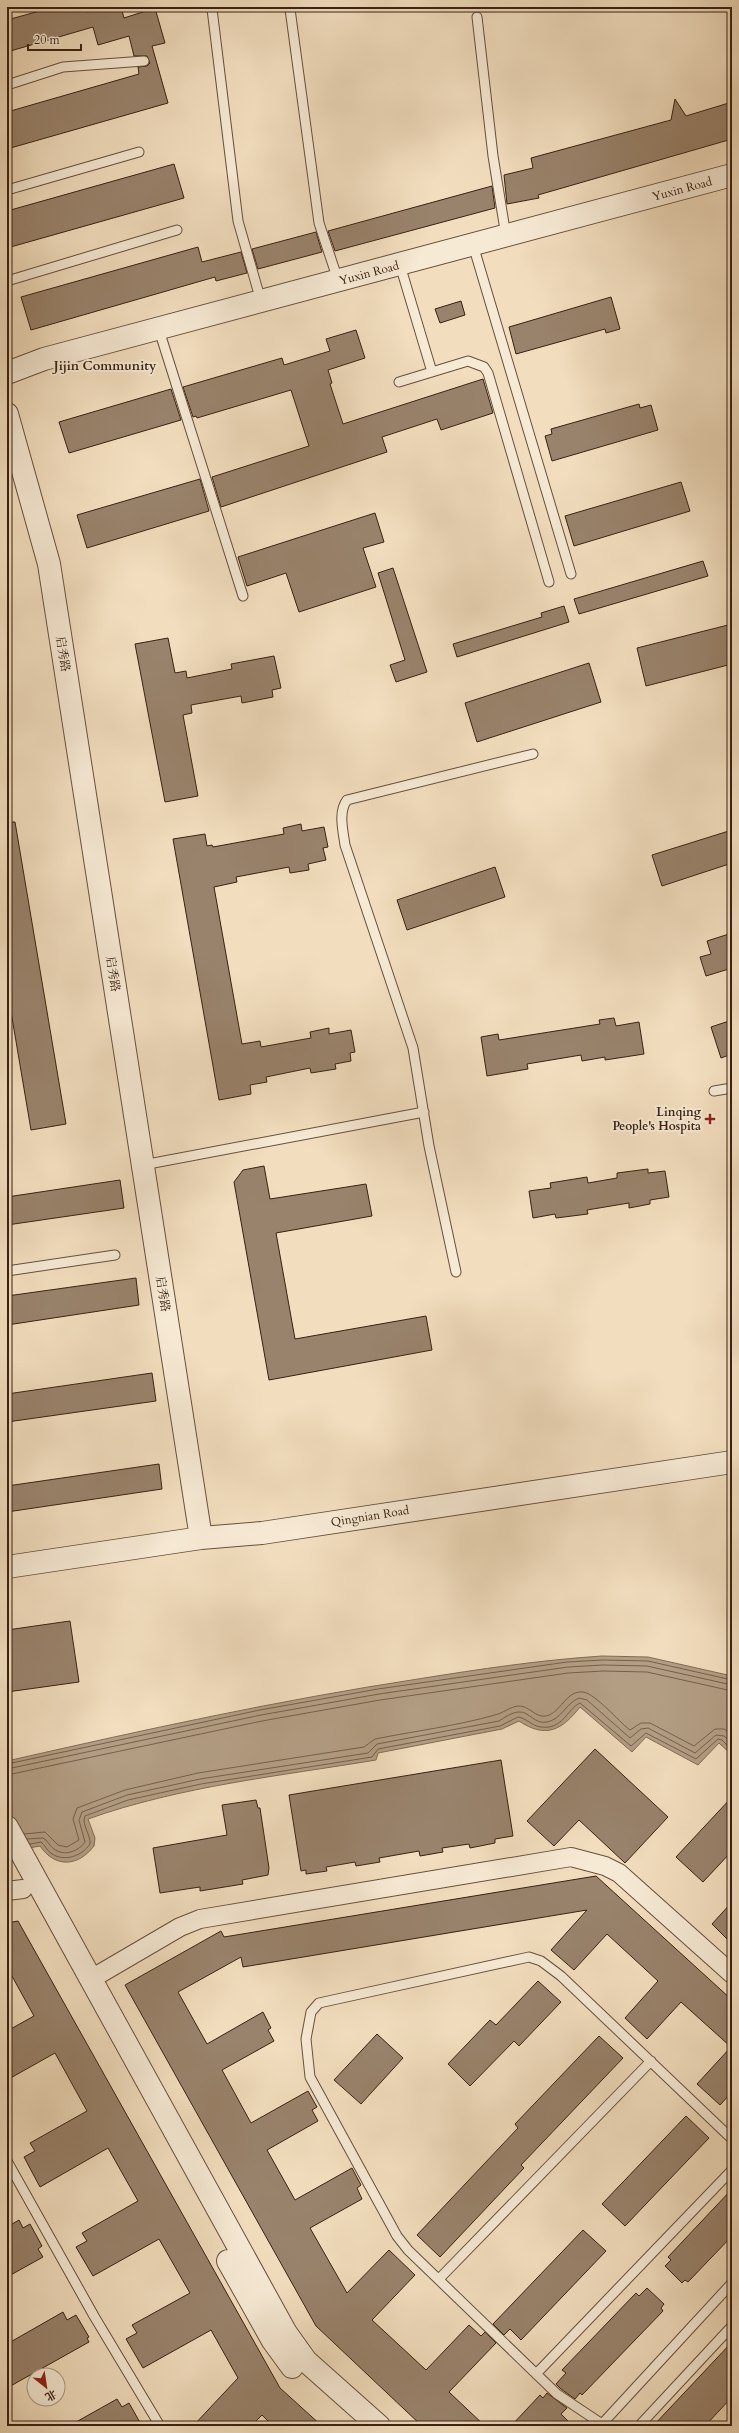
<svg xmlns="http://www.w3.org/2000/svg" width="739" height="2433" viewBox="0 0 739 2433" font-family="Cardo,'Noto Serif SC',serif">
	<rect width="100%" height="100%" fill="#f2debf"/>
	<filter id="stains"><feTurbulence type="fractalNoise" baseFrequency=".005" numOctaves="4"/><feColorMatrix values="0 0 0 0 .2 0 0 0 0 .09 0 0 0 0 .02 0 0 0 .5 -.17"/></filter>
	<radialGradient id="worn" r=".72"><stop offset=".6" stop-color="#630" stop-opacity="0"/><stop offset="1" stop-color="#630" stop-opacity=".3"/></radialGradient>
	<path fill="#b39e84" stroke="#826c56" d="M602 1656 648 1657 732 1676V1755L719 1743 698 1765 646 1737 632 1752 580 1707C562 1730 546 1739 519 1721L502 1729 378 1753 376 1760C280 1776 181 1786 88 1819L95 1838 94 1846C78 1867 55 1868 40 1846L7 1852V1761C143 1730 280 1700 418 1679 480 1669 541 1660 602 1656Z"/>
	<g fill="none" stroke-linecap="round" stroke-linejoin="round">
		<path stroke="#76604b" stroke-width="1" d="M7 1764 260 1710 378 1689 567 1662 603 1660 648 1661 732 1680
			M7 1769 261 1715 379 1694 568 1667 603 1665 647 1666 732 1685
			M7 1775 262 1721 380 1700 568 1673 603 1671 647 1672 732 1691
			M24 1834 45 1832 58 1845 67 1847 79 1840 73 1819 77 1808 125 1790 198 1773 364 1747 375 1739C415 1731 456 1726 495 1715 503 1713 510 1707 518 1706 529 1705 535 1718 546 1716 561 1713 566 1690 583 1692 596 1694 618 1721 630 1730L641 1723H650L694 1746 715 1729H724L732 1735
			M27 1839 43 1838C48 1840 49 1846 54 1849 64 1857 79 1851 85 1842L79 1820 82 1812 127 1795 200 1779 368 1753 377 1744 499 1721C504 1718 512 1712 519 1712 529 1711 535 1725 547 1722 562 1719 566 1703 579 1698L587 1700 630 1738 641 1729 648 1728 695 1753 716 1735 724 1736 732 1743
			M30 1844 41 1842C45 1845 47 1851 52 1854 65 1862 82 1856 90 1844 91 1835 81 1824 85 1816L128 1800 201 1784 372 1757 378 1749 500 1726 518 1717C526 1718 532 1726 541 1727 563 1730 567 1709 580 1703L631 1746 646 1733 696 1759 718 1739 722 1740 732 1750"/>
	</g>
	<path fill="#99836c" stroke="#392112" d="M54 7H85L87 12 106 7H121L124 18 155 8 165 43 152 46 168 103 7 149V112L139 74 138 67 147 66 150 63 147 56H134L129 36 98 45 93 27 7 52V20Z
		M675 99 686 116 732 102V139L538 195 539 198 507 204 504 175 533 168 531 158 671 120Z
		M174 164 184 198 7 248V211Z
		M492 186 495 208 335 251 328 231Z
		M316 232 322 252 258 269 252 249Z
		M198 247 202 262 241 252 247 273 216 281 215 277 31 330 21 297Z
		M611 297 620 329 606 333 605 329 516 354 509 327Z
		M461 301 465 315 440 323 435 309Z
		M356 330 365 358 328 370 332 383 330 384 343 424 483 379 493 413 441 430 437 419 382 437 387 452 221 507 212 477 309 446 291 390 197 418 196 416 193 417 183 387 282 358 284 365 330 351 326 339Z
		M171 389 181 420 69 453 59 422Z
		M639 404 640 408 651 405 658 430 552 461 545 436 552 434 551 429Z
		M200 479 209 511 87 548 77 515Z
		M681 482 690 511 574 546 565 516Z
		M375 513 384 542 363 548 376 587 299 612 286 573 247 586 238 557Z
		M703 561 708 576 579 614 574 599Z
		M393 568 427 672 396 682 390 665 405 660 378 573Z
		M564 606 569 622 457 657 453 644 542 617 541 613Z
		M732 624V664L646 686 637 648Z
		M168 638 175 673 186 671 187 678 232 669 231 664 274 656 281 688 272 690 273 697 242 703 241 696 191 705 192 713 183 715 198 796 165 802 135 644Z
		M589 663 601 702 477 742 465 703Z
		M7 822H15L66 1124 31 1130 7 988Z
		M301 824 302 831 324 827 328 847 323 848 326 860 308 864 309 870 290 873 289 867 236 877 237 882 214 887 242 1044 260 1041 261 1047 311 1038 310 1032 329 1028V1034L351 1030 355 1052 350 1053 351 1061 335 1064 336 1069 311 1073 310 1068 266 1077 267 1082 250 1085 251 1094 219 1100 173 839 205 834 207 846 212 845 213 847 284 834 283 828Z
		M732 830V863L662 886 652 855Z
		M495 867 505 897 407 930 397 900Z
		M729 934 732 943V968L706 976 700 957 711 954 707 941Z
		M614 1018 616 1026 639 1022 644 1054 605 1060V1057L582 1061 581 1055 527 1064 528 1069 487 1076 481 1037 498 1034 499 1040 600 1024 599 1020Z
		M732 1020V1054L721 1058 711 1027Z
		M264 1166 270 1199 366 1184 372 1216 276 1233 295 1339 426 1316 432 1350 269 1380 234 1182 243 1170Z
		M648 1169V1173L665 1171 669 1197 650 1200V1204L629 1208V1203L587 1210 588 1214 556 1218 555 1214 533 1218 529 1191 551 1188 550 1183 587 1177 588 1183 617 1178V1173Z
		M120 1180 124 1208 7 1225V1197Z
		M136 1278 139 1305 7 1325V1296Z
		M152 1373 156 1401 7 1422V1394Z
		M159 1464 162 1489 7 1512V1486Z
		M70 1621 79 1682 7 1692V1630Z
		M595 1749 668 1817 625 1863 579 1820 554 1846 527 1821Z
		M501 1760 513 1836 495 1839V1843L470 1848 469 1844 442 1848 443 1852 420 1856 419 1851 379 1858 380 1862 356 1866 355 1862 326 1867 327 1871 306 1874V1870L301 1871 289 1795Z
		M732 1797V1851L703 1882 676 1857Z
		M256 1800 258 1808H260L269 1868 268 1875 242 1880 243 1884 200 1891V1887L160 1893 153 1848 227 1835 222 1805Z
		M596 1876 732 2000V2092L720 2105 697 2084 731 2047 681 2002 647 2039 625 2018 658 1981 607 1934 574 1970 551 1950 587 1910 243 1967 241 1957 178 1992 207 2044 263 2012 271 2028 268 2030 274 2041 222 2070 251 2123 308 2091 317 2107 312 2110 318 2121 267 2150 295 2200 352 2168 361 2185 357 2188 362 2199 310 2228 347 2293 389 2250 415 2275 372 2320 426 2370 469 2325 481 2336 485 2332 496 2343 449 2392 485 2426H422L316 2326 125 1985 221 1931 224 1937Z
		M732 1902V1944L712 1924Z
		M18 1921 280 2388 322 2426H273L262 2415 251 2426H193L238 2378 211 2330 143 2368 126 2339 137 2333 132 2325 190 2293 159 2239 93 2276 76 2247 87 2241 82 2233 138 2201 108 2148 40 2187 24 2157 35 2151 30 2143 87 2111 55 2053 7 2080V2031L34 2016 7 1967V1923Z
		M538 1981 561 2002 519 2046 514 2041 470 2086 448 2064 490 2020 496 2025Z
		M377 2034 403 2058 361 2104 334 2080Z
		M599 2036 623 2058 521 2165 524 2168 440 2257 417 2235 518 2128 515 2124Z
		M686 2116 709 2138 625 2226 602 2204Z
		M732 2189V2236L688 2282 685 2280 682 2283 665 2266 671 2260 668 2257Z
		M19 2220 23 2228 30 2224 42 2246 38 2249 43 2257 7 2277V2227Z
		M583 2230 606 2251 521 2340 510 2329 504 2335 493 2324Z
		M647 2288 664 2304 661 2308 663 2311 582 2395 580 2393 575 2399 561 2389 556 2384 566 2373 562 2370 636 2293 639 2296Z
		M63 2312 67 2320 76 2315 89 2337 87 2338 89 2342 7 2388V2344Z
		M732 2342V2397L705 2426H653Z
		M547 2393 567 2408 561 2414 573 2426H511L540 2395 543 2398Z
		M117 2399 122 2407 129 2403 142 2426H69Z"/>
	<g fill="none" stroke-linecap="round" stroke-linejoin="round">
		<g stroke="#67503d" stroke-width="11">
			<path id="service" d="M212 9 238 221 261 301
				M290 9 319 223 338 280
				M477 17 493 156 506 236
				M7 85 63 67 144 61
				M7 190 139 152
				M473 245 571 574
				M400 265 432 372
				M7 281 177 230
				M159 330 243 596
				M399 382 468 361 484 367 488 373 549 582
				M714 1091 732 1088
				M143 1165 424 1112
				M7 1271 115 1255
				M456 1272 429 1146 413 1048 345 845C343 830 338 812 347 800L533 754
				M732 2139 561 1976 541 1961 529 1957 319 2003 311 2012 306 2039 310 2077 397 2236 408 2250 557 2394 602 2424 732 2283
				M7 2161 94 2316 160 2426
				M439 2279 651 2061
				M536 2374 732 2170
				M639 2426 732 2326"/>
		</g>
		<g stroke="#67503d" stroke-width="20">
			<path id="minor" d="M7 1891 23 1889
				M91 1979 180 1927 200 1919 571 1857 605 1866 619 1873 732 1974"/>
		</g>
		<g stroke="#67503d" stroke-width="24">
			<path id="tertiary" d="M7 373 44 359 732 175
				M7 414 49 564 201 1538
				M7 1567 201 1538 262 1533 732 1462
				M7 1827 286 2333 306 2361 379 2426
				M228 2261 273 2341 292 2367"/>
		</g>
		<use href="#service" stroke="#f7ead5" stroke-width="9"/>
		<use href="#minor" stroke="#f7ead5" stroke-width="18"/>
		<use href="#tertiary" stroke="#f7ead5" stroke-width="22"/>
	</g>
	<path fill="#8f2418" stroke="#f7ead5" stroke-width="1.5" d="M708 1113h4v4h4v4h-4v4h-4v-4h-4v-4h4z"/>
	<g text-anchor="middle" stroke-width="4" stroke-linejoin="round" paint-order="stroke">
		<g font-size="12" fill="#392112" stroke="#f7ead5">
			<text transform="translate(682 189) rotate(-15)" y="4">Yuxin Road</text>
			<text transform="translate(369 273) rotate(-15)" y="4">Yuxin Road</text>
			<text transform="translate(63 654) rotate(81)" y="4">启秀路</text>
			<text transform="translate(113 974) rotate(81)" y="4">启秀路</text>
			<text transform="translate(163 1294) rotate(81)" y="4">启秀路</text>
			<text transform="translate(370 1516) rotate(-9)" y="4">Qingnian Road</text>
		</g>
		<g font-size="12" font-weight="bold" fill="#392112" stroke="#f7ead5" text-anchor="end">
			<text x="701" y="1116">Linqing<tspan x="701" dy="14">People's Hospita</tspan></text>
		</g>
		<g font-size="13" font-weight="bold" fill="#392112" stroke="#f7ead5">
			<text x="105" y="370">Jijin Community</text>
		</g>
	</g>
	<rect width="739" height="2433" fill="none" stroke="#f2debf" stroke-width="24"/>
	<rect x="8" y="8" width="723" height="2417" fill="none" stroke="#392112" stroke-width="2"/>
	<rect x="12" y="12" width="715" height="2409" fill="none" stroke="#392112"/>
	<g transform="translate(46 2387) rotate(150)"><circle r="19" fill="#f7ead5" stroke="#ab9a87"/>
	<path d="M0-3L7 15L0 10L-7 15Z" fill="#8f2418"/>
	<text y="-6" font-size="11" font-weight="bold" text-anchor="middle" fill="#392112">北</text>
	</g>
	<path d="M28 44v6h53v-6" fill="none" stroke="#392112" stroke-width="2"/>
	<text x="34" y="44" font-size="12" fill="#392112" stroke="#f7ead5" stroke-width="3" paint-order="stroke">20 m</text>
	<rect width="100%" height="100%" filter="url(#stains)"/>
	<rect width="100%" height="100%" fill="url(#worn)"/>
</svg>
